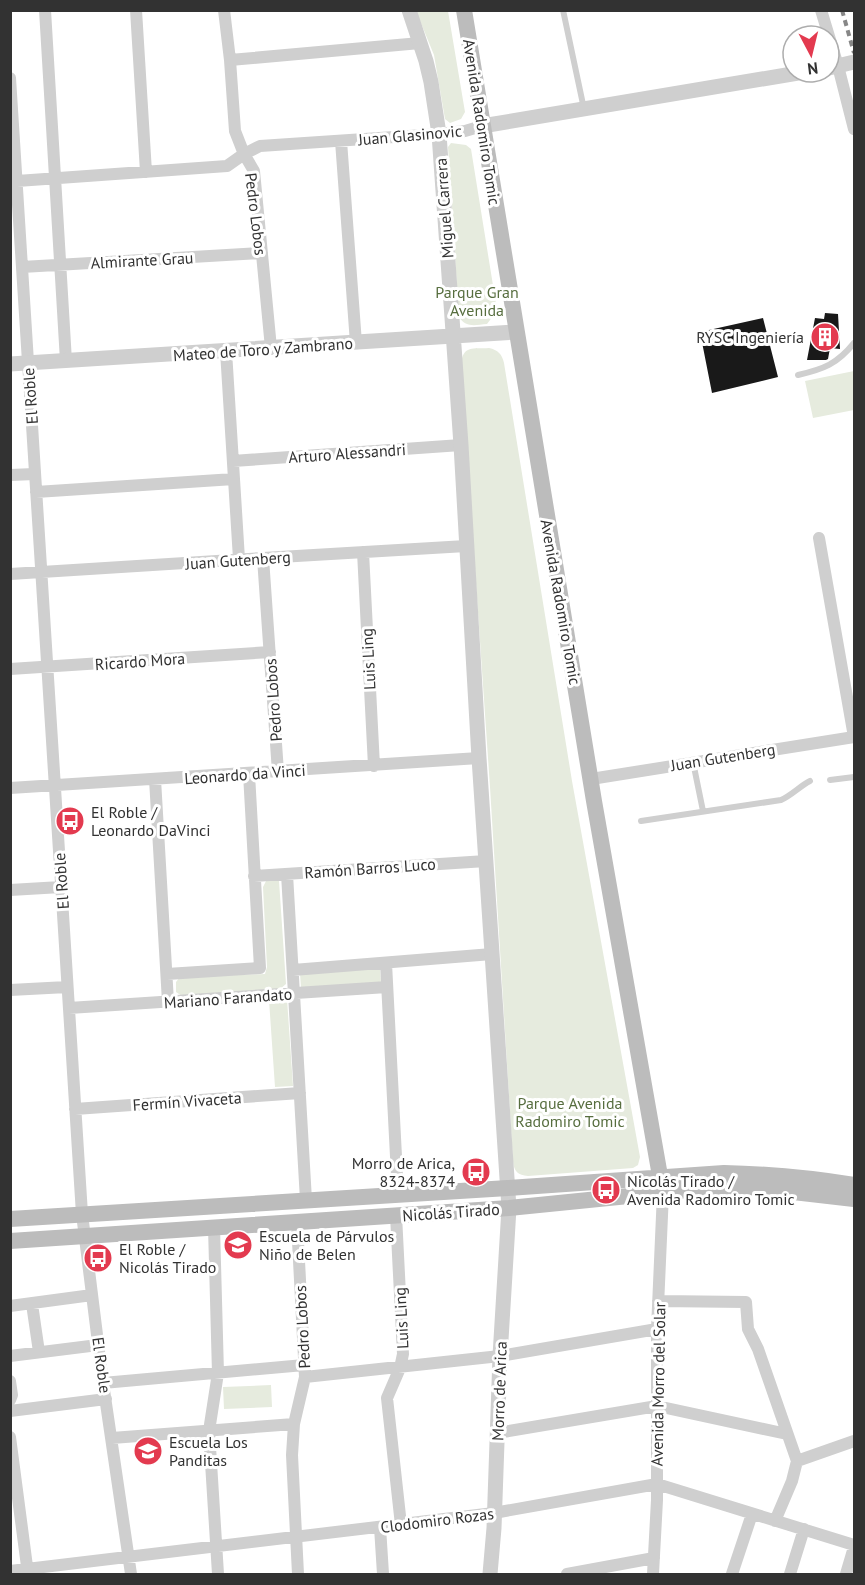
<svg xmlns="http://www.w3.org/2000/svg" width="865" height="1585" viewBox="0 0 865 1585" font-family="'PT Sans',sans-serif">
	<rect width="100%" height="100%" fill="#fff"/>
	<path fill="#e6ebde" d="M416 11H448L465 112 461 119 450 123 445 119 434 55Z
		M451 143 466 145 471 149 496 304 493 316 487 324C475 325 466 328 459 317L448 147Z
		M489 348C498 350 502 354 504 363L572 781 640 1157 638 1165 633 1168 528 1176C518 1175 514 1172 513 1161L490 787 461 364C463 345 473 349 489 348Z
		M854 371V410L813 418 805 381Z
		M266 881H279L286 984 280 989 182 996 176 992V982L180 977 265 974 267 967 263 887Z
		M380 969 381 983 301 988 300 973Z
		M287 999 293 1086 275 1087 269 1000Z
		M271 1385 272 1407 224 1409 223 1387Z"/>
	<path fill="#191919" d="M825 313 838 314 840 349 830 348 828 359 826 360H807L815 318 824 319Z
		M763 318 778 377 712 393 700 332Z"/>
	<g fill="none" stroke-linecap="round" stroke-linejoin="round">
		<path stroke="#cfcfcf" stroke-width="6" d="M563 10 584 109
			M798 375C824 369 837 364 854 343
			M693 762 703 811
			M830 780 854 777
			M641 821 781 800C792 795 800 786 810 781"/>
		<path stroke="#cfcfcf" stroke-width="12" d="M45 10 66 361
			M136 10 146 172
			M224 10 230 60 235 131 244 154 254 171 271 348
			M821 10 838 66 854 129
			M230 60 420 43
			M10 78 82 1214 103 1383 131 1574
			M341 141 356 343
			M17 181 227 166 244 154 260 146 439 134 465 131 482 126
			M22 267 262 253
			M226 351 239 559
			M233 461 461 445
			M10 475 35 474
			M36 492 234 479
			M819 538 854 737
			M363 552 374 766
			M263 558 278 772
			M10 574 263 558 466 546
			M10 669 270 652
			M155 779 168 1002
			M591 779 854 737
			M10 788 479 758
			M287 874 306 1200
			M254 876 486 861
			M10 890 61 887
			M386 963 398 1195
			M293 970 492 954
			M167 974 260 968 249 774
			M10 990 67 987
			M69 1008 387 987
			M75 1109 300 1093
			M396 1215 403 1354 400 1368 387 1398 401 1525
			M297 1222 305 1377 294 1424 292 1455 298 1574
			M214 1227 218 1373 209 1431 218 1574
			M658 1301 746 1302 748 1329 758 1349 797 1461 792 1481 775 1521
			M32 1304 39 1352
			M10 1306 92 1295
			M10 1356 98 1345
			M305 1377 500 1356 657 1329
			M10 1381 12 1395 10 1400
			M103 1383 304 1365
			M10 1411 106 1399
			M497 1433 657 1406 787 1434
			M10 1437 28 1574
			M112 1438 294 1424
			M797 1461 854 1441
			M380 1527 383 1574
			M10 1571 494 1513 657 1484 854 1545
			M567 1574 654 1558
			M653 1574 657 1500V1329L663 1193
			M732 1574 752 1514
			M790 1574 804 1529
			M846 1574 854 1547"/>
		<path stroke="#cfcfcf" stroke-width="15" d="M409 10 426 61 431 82 439 134 461 445 479 758 509 1208 500 1356 494 1528 490 1574
			M829 68 854 62
			M482 126 804 72
			M10 364 516 332"/>
		<path stroke="#bcbcbc" stroke-width="16" d="M464 10 594 801 663 1193
			M10 1219 508 1188 724 1173C768 1174 811 1178 854 1185
			M10 1241 509 1208 718 1187H749L854 1199"/>
		<path stroke="#878787" stroke-width="4" stroke-dasharray="6 4.5" stroke-linecap="butt" d="M842 10 854 53"/>
	</g>
	<defs>
		<g id="building-disc" transform="scale(1.5)"><circle r="9.5" fill="#e33a4f" stroke="#fff"/><path d="M-4-6H4V6H1V3H-1V6H-4ZM-2.5-4.3h1.7v1.8h-1.7ZM.8-4.3h1.7v1.8H.8ZM-2.5-1h1.7V.8h-1.7ZM.8-1h1.7V.8H.8Z" fill="#fff"/></g>
		<g id="bus-disc" transform="scale(1.5)"><circle r="9.5" fill="#e33a4f" stroke="#fff"/><path d="M-5-6H5V4H4V6H2V4H-2V6H-4V4H-5ZM-3.5-4V0h7V-4ZM-3.5 1.2v1.5H-2V1.2ZM2 1.2v1.5H3.5V1.2Z" fill="#fff"/></g>
		<g id="school-disc" transform="scale(1.5)"><circle r="9.5" fill="#e33a4f" stroke="#fff"/><path d="M0-5L7-2L0 1L-7-2ZM-4 1L0 2.5L4 1V4Q0 6-4 4Z" fill="#fff"/></g>
	</defs>
	<g fill-rule="evenodd">
		<use href="#building-disc" x="825" y="337"/>
		<use href="#bus-disc" x="70" y="821"/>
		<use href="#bus-disc" x="476" y="1172"/>
		<use href="#bus-disc" x="606" y="1190"/>
		<use href="#school-disc" x="238" y="1245"/>
		<use href="#bus-disc" x="98" y="1258"/>
		<use href="#school-disc" x="148" y="1451"/>
	</g>
	<g text-anchor="middle" stroke-width="6" stroke-linejoin="round" paint-order="stroke">
		<g font-size="16" fill="#323232" stroke="#fff">
			<text transform="translate(482 122) rotate(81)" y="6">Avenida Radomiro Tomic</text>
			<text transform="translate(410 135) rotate(-5)" y="6">Juan Glasinovic</text>
			<text transform="translate(444 208) rotate(-94)" y="6">Miguel Carrera</text>
			<text transform="translate(256 214) rotate(83)" y="6">Pedro Lobos</text>
			<text transform="translate(142 260) rotate(-3)" y="6">Almirante Grau</text>
			<text transform="translate(263 349) rotate(-4)" y="6">Mateo de Toro y Zambrano</text>
			<text transform="translate(30 396) rotate(-94)" y="6">El Roble</text>
			<text transform="translate(347 453) rotate(-4)" y="6">Arturo Alessandri</text>
			<text transform="translate(238 560) rotate(-4)" y="6">Juan Gutenberg</text>
			<text transform="translate(561 602) rotate(80)" y="6">Avenida Radomiro Tomic</text>
			<text transform="translate(368 659) rotate(-93)" y="6">Luis Ling</text>
			<text transform="translate(140 661) rotate(-4)" y="6">Ricardo Mora</text>
			<text transform="translate(273 700) rotate(-94)" y="6">Pedro Lobos</text>
			<text transform="translate(723 757) rotate(-9)" y="6">Juan Gutenberg</text>
			<text transform="translate(245 774) rotate(-4)" y="6">Leonardo da Vinci</text>
			<text transform="translate(370 868) rotate(-4)" y="6">Ramón Barros Luco</text>
			<text transform="translate(61 881) rotate(-94)" y="6">El Roble</text>
			<text transform="translate(228 998) rotate(-4)" y="6">Mariano Farandato</text>
			<text transform="translate(187 1101) rotate(-4)" y="6">Fermín Vivaceta</text>
			<text transform="translate(451 1212) rotate(-4)" y="6">Nicolás Tirado</text>
			<text transform="translate(401 1318) rotate(-93)" y="6">Luis Ling</text>
			<text transform="translate(302 1327) rotate(-93)" y="6">Pedro Lobos</text>
			<text transform="translate(102 1365) rotate(82)" y="6">El Roble</text>
			<text transform="translate(658 1384) rotate(-89)" y="6">Avenida Morro del Solar</text>
			<text transform="translate(499 1391) rotate(-88)" y="6">Morro de Arica</text>
			<text transform="translate(437 1520) rotate(-7)" y="6">Clodomiro Rozas</text>
		</g>
		<g font-size="16" fill="#576e3f" stroke="#fff">
			<text x="477" y="298">Parque Gran<tspan x="477" dy="18">Avenida</tspan></text>
			<text x="570" y="1109">Parque Avenida<tspan x="570" dy="18">Radomiro Tomic</tspan></text>
		</g>
		<g font-size="16" fill="#323232" stroke="#fff" text-anchor="start">
			<text x="804" y="343" text-anchor="end">RYSC Ingeniería</text>
			<text x="91" y="818">El Roble /<tspan x="91" dy="18">Leonardo DaVinci</tspan></text>
			<text x="455" y="1169" text-anchor="end">Morro de Arica,<tspan x="455" dy="18">8324-8374</tspan></text>
			<text x="627" y="1187">Nicolás Tirado /<tspan x="627" dy="18">Avenida Radomiro Tomic</tspan></text>
			<text x="259" y="1242">Escuela de Párvulos<tspan x="259" dy="18">Niño de Belen</tspan></text>
			<text x="119" y="1255">El Roble /<tspan x="119" dy="18">Nicolás Tirado</tspan></text>
			<text x="169" y="1448">Escuela Los<tspan x="169" dy="18">Panditas</tspan></text>
		</g>
	</g>
	<rect width="865" height="1585" fill="none" stroke="#323232" stroke-width="24"/>
	<g transform="translate(811 54) rotate(173)"><circle r="28" fill="#ffffff" stroke="#adadad" stroke-width="1.5"/>
	<path d="M0-4.5L10 22L0 15L-10 22Z" fill="#e33a4f"/>
	<text y="-9" font-size="16" font-weight="bold" text-anchor="middle" fill="#323232">N</text>
	</g>
</svg>
